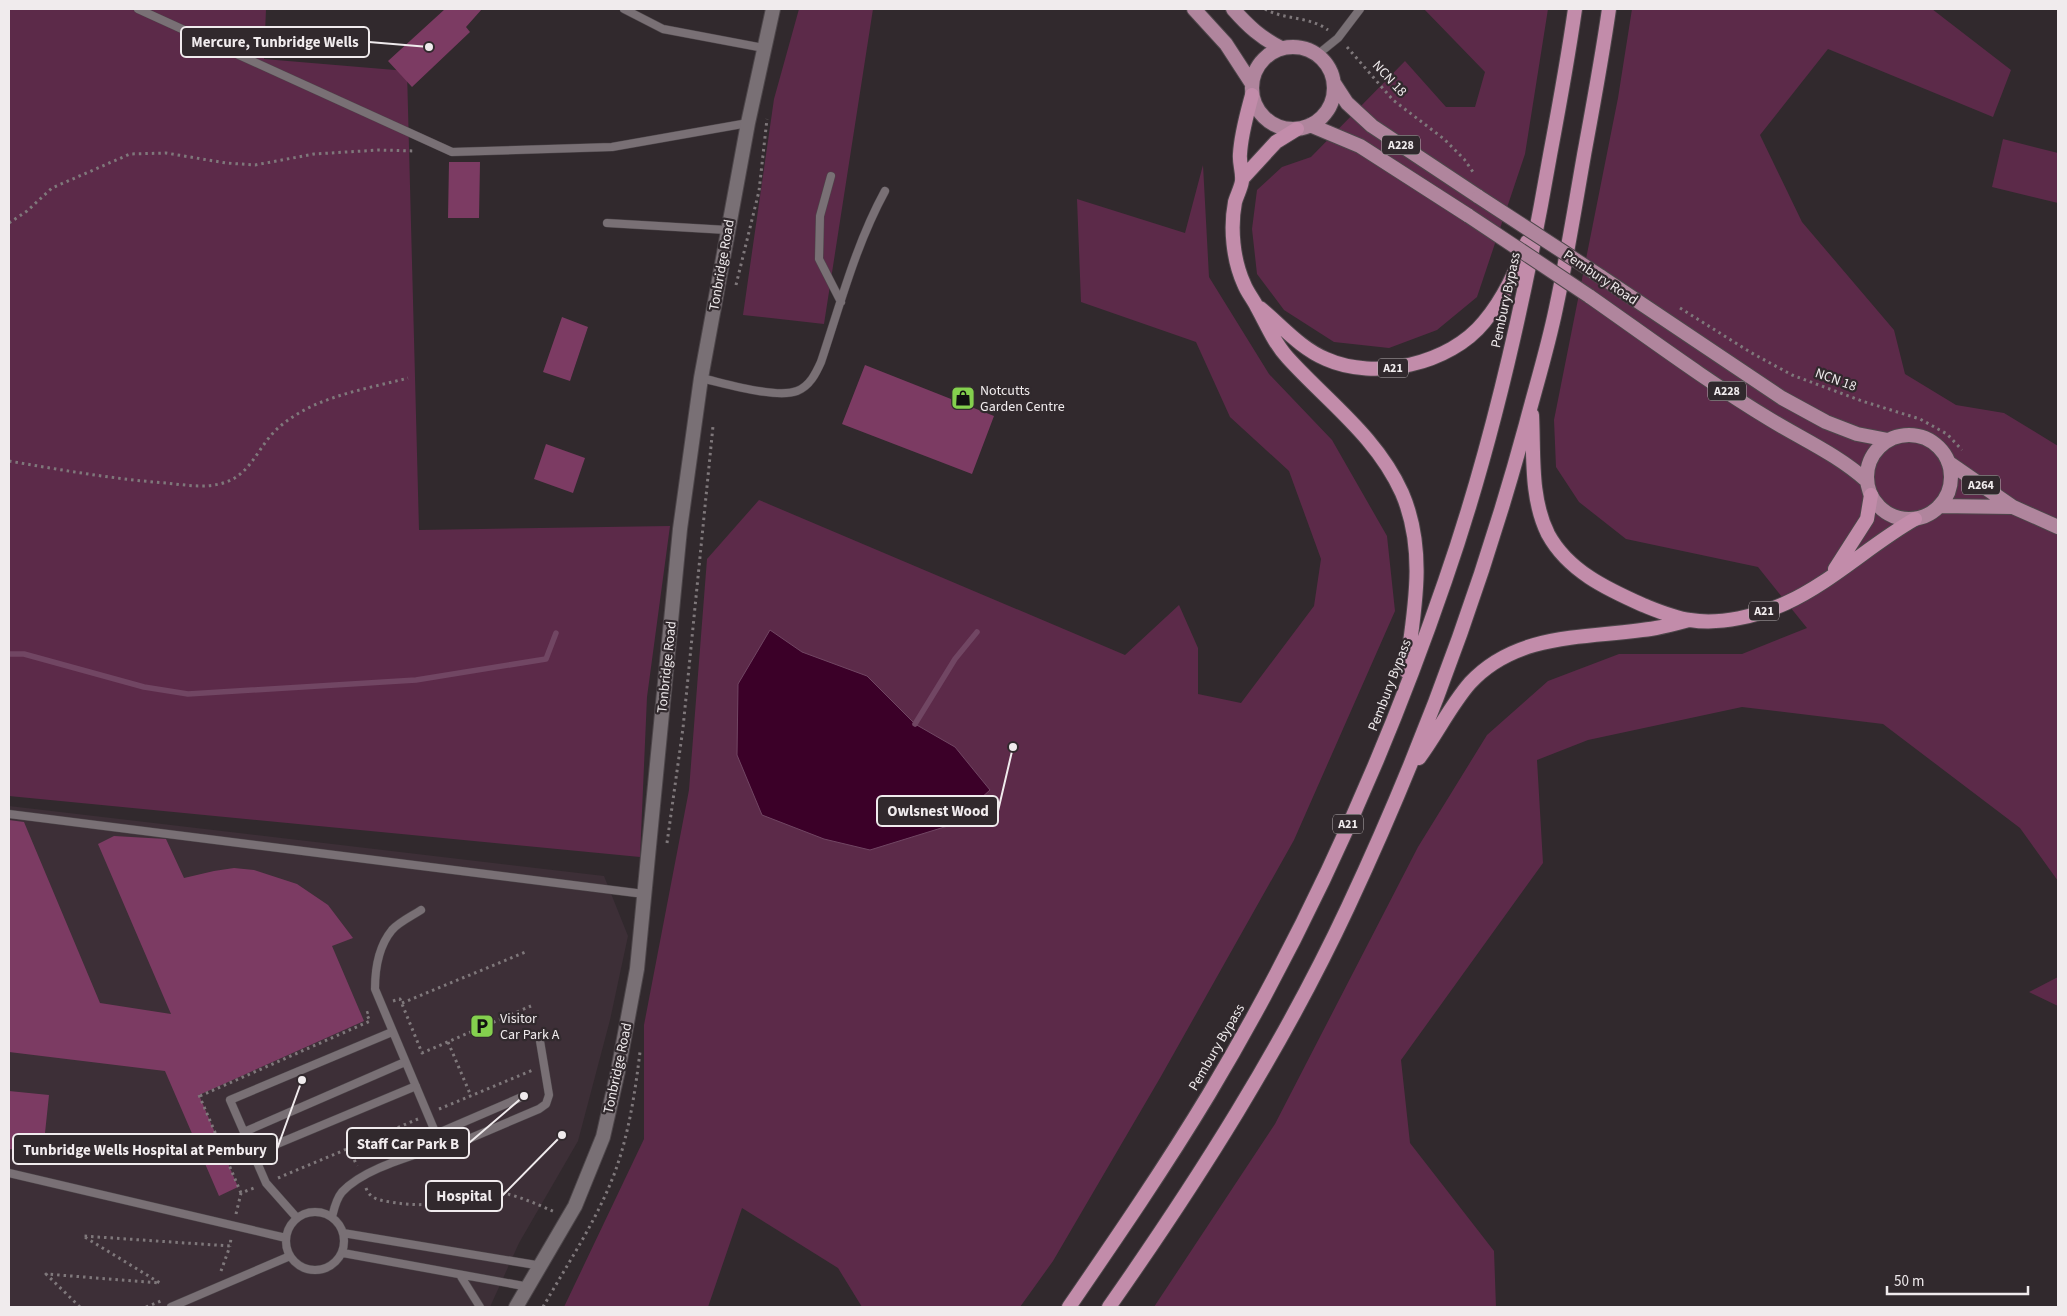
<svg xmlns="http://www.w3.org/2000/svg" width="2067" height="1316" viewBox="0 0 2067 1316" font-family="'Source Sans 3',sans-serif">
	<rect width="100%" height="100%" fill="#31292d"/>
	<path fill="#3d2f37" d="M9 806 604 876 628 936 610 1020 578 1141 519 1243 490 1307H9Z"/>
	<path fill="#5c2a49" d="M9 9H266L264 59 407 71 419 530 670 526 647 697 640 857 9 796Z
		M799 9H873L824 324 743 315 774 99Z
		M1424 9H1548L1525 154 1477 297 1437 330 1389 348 1334 342 1284 310 1257 274 1252 229 1257 190 1282 167 1311 157 1405 61 1446 107H1475L1485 72Z
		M1632 9H1932L2011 70 1993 117 1828 49 1760 135 1802 222 1894 330 1905 374 1956 405 2004 413 2058 446V881L2020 828 1883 724 1742 707 1588 740 1537 760 1543 863 1401 1060 1410 1143 1494 1251 1496 1307H1154L1275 1124 1418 847 1487 735 1548 681 1619 654H1742L1807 628 1758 567 1626 539 1579 502 1556 467 1554 420 1618 98Z
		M2003 139 2058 153V203L1992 187Z
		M1203 165 1209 277 1269 374 1332 440 1387 536 1395 611 1294 840 1160 1078 1053 1261 1020 1307H862L838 1268 742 1208 708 1307H564L644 1139V1025L689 790 707 559 759 500 1125 655 1179 605 1198 648V694L1241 703 1314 606 1321 559 1289 471 1230 417 1196 342 1081 302 1077 199 1185 233Z
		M2058 977V1006L2029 992Z"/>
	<path fill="#3b0028" stroke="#714663" d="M770 630 802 652 867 676 915 724 955 747 990 790 951 825 870 850 824 839 762 815 737 755 738 684Z"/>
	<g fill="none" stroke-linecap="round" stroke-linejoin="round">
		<path stroke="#714663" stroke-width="5.5" d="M9 654H24L144 687 188 694 416 680 546 659 556 633
			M915 724 955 659 977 632"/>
	</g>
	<path fill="#7c3b63" d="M445 9H482L466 27 470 32 412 87 388 61Z
		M449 162H480L479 218H448Z
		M562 317 588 327 570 381 543 372Z
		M865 365 994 416 972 474 842 424Z
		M546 444 585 458 573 493 534 479Z
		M9 820 24 822 100 1003 171 1014 98 844 114 836 166 839 184 878 214 871 234 868 254 870 297 884 328 905 353 938 332 946 364 1021 199 1095 238 1187 219 1196 165 1071 9 1052Z
		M9 1091 49 1095 43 1152 9 1149Z"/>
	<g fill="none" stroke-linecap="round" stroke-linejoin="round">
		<g stroke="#4d464a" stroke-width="9">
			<path id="service" d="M138 9 452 152 612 147 748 123
				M624 9 663 29 764 48
				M1317 55 1338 38 1360 9
				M831 176 820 216 819 259 841 302
				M607 223 727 230
				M701 378C724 383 776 399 797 391 810 386 816 373 821 362 840 305 856 244 885 191
				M9 814 644 894
				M244 1132 405 1062
				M436 1134 524 1096
				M438 1147 452 1146 539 1109 546 1104 549 1095 539 1035
				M253 1154 416 1086
				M9 1173 286 1238
				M286 1241a29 29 0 1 1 58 0a29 29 0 1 1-58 0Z
				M332 1217C334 1209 336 1199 342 1192 363 1169 409 1157 438 1147L436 1134 375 989C375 968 378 947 392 930 399 922 412 916 421 910
				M297 1218 266 1183 230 1100 392 1032
				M343 1233 542 1266
				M343 1253 529 1287
				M460 1275 480 1307
				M171 1307 290 1256"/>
		</g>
		<g stroke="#4d464a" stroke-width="16">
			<path id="tertiary" d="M516 1307 575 1206 603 1137 618 1071 637 969 680 529 701 378 748 123 773 9"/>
		</g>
		<g stroke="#4d464a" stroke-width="16">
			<path id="primary" d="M1194 9 1226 44 1252 84
				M1233 9C1248 26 1261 38 1281 48
				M1252 88a41 41 0 1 1 82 0a41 41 0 1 1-82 0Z
				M1334 83 1347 103 1372 126 1479 197
				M1310 125 1360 146 1469 216
				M1600 276 1782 398 1826 422 1857 434 1888 440
				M1589 296C1649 338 1708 382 1771 420 1804 440 1838 455 1867 481
				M1867 477a42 42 0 1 1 84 0a42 42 0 1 1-84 0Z
				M1948 462 2013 507 2058 527
				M1939 506 2013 507"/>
		</g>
		<g stroke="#4d464a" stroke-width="16">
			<path id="trunk" d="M1252 95C1247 114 1241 134 1240 154 1239 163 1243 172 1242 181 1241 188 1237 195 1235 202 1230 228 1233 260 1244 284 1247 292 1253 299 1257 307 1267 325 1274 343 1288 358 1328 402 1377 437 1402 493 1427 551 1414 612 1406 671
				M1242 179 1276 142 1297 129
				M1260 308C1282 326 1300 348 1326 359 1375 381 1450 364 1484 322 1504 298 1516 271 1527 242
				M1532 415C1534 454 1530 498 1548 534 1568 571 1607 589 1643 605 1658 611 1674 618 1690 620 1721 625 1757 616 1786 603 1832 582 1871 544 1915 519
				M1835 569 1867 519 1871 495
				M1419 758C1437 734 1450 706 1470 683 1519 630 1592 639 1656 628 1667 626 1678 623 1689 620
				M1069 1307C1117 1237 1165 1167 1209 1094 1305 933 1384 759 1445 581 1493 443 1525 299 1550 155 1559 107 1568 58 1575 9
				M1109 1307C1198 1180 1282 1048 1348 907 1421 751 1481 590 1526 424 1536 386 1548 347 1556 308 1567 257 1575 206 1584 155 1593 106 1602 58 1609 9"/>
		</g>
		<path stroke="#7f787b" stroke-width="3" stroke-dasharray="2.5 4" stroke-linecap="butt" d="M1265 9C1284 20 1309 16 1328 30
			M1347 47 1393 100 1444 139 1464 159 1473 172
			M9 223 27 211 52 188 130 154 166 153 226 163 255 165 314 154 379 150 416 151
			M736 285 759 191 767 119
			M1680 308 1750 352 1792 375 1862 401 1920 419 1947 434 1962 450
			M9 461C61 470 113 479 166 483 186 485 207 489 226 482 250 474 258 448 275 431 310 397 363 390 408 378
			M667 843 683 728 713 426
			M393 1001 400 999 422 1053 531 1006
			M402 1003 528 951
			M448 1042 471 1096
			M199 1095 241 1193
			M200 1096 370 1021 366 1013 372 1011
			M439 1109 533 1070
			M349 1148 357 1166
			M278 1178 418 1119
			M366 1188C370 1199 379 1200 390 1202 409 1205 425 1206 444 1202 458 1198 470 1192 485 1191 509 1191 534 1203 555 1212
			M236 1214 241 1193 254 1188
			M221 1271 230 1246
			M80 1307 46 1274 160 1283 83 1236 230 1246 231 1238
			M146 1307 161 1301
			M543 1307C568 1263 597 1220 615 1172 629 1133 635 1093 640 1052"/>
		<use href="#service" stroke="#797075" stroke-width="8"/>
		<use href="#tertiary" stroke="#797075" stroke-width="14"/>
		<use href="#primary" stroke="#b0859d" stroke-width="14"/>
		<use href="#trunk" stroke="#c28caa" stroke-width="14"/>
		<g stroke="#4d464a" stroke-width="16" stroke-linecap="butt">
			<path id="primary-bridge" d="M1479 197 1600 276
				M1469 216 1589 296"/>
		</g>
		<use href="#primary-bridge" stroke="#b0859d" stroke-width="14"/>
	</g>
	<defs>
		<g id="shop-square" transform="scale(1.25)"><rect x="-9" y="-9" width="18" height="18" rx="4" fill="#84d04e" stroke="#31292d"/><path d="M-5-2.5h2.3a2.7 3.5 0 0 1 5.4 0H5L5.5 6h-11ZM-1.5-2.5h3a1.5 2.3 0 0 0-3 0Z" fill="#111"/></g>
		<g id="parking-square" transform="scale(1.25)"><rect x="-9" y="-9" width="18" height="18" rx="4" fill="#84d04e" stroke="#31292d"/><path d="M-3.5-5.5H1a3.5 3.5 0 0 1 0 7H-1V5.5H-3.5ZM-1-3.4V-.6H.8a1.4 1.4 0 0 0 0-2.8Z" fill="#111"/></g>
	</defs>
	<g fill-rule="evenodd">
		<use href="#shop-square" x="963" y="398"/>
		<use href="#parking-square" x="482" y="1026"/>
	</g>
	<g text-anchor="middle" stroke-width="4.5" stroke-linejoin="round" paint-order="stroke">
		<g fill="#31292d" stroke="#b7b1b3" stroke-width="1">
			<rect x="1382" y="135.5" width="38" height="19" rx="4"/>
			<rect x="1378" y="358.5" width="30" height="19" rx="4"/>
			<rect x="1708" y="381.5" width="38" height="19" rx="4"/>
			<rect x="1962" y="475.5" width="38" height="19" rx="4"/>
			<rect x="1749" y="601.5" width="30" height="19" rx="4"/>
			<rect x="1333" y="814.5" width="30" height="19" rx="4"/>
		</g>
		<g font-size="12" font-weight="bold" fill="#f0ebed">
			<text x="1401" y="149">A228</text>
			<text x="1393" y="372">A21</text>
			<text x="1727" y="395">A228</text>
			<text x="1981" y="489">A264</text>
			<text x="1764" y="615">A21</text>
			<text x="1348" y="828">A21</text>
		</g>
		<g font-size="14" fill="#f0ebed" stroke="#31292d">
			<text transform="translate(1390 78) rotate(47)" y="5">NCN 18</text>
			<text transform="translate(721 265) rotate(-80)" y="5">Tonbridge Road</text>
			<text transform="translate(1601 277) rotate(34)" y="5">Pembury Road</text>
			<text transform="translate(1505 300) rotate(-78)" y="5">Pembury Bypass</text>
			<text transform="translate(1836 379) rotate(20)" y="5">NCN 18</text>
			<text transform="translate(666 667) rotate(-84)" y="5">Tonbridge Road</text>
			<text transform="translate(1389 685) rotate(-69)" y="5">Pembury Bypass</text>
			<text transform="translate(1216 1047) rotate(-60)" y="5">Pembury Bypass</text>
			<text transform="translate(617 1068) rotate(-78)" y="5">Tonbridge Road</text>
		</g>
		<g font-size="14" fill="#f0ebed" stroke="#31292d" text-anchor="start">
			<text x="980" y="395">Notcutts<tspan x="980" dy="16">Garden Centre</tspan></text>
			<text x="500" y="1023">Visitor<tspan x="500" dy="16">Car Park A</tspan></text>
		</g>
	</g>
	<path fill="none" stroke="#f0ebed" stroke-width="2" d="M429 47L369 42M1013 747L998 811M524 1096L469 1143M302 1080L277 1149M562 1135L502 1196"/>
	<g fill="#f0ebed" stroke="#31292d" stroke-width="2">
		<circle cx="429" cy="47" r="5"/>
		<circle cx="1013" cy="747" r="5"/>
		<circle cx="524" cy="1096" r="5"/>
		<circle cx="302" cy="1080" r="5"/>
		<circle cx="562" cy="1135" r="5"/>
	</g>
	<g fill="#31292d" stroke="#f0ebed" stroke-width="2">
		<rect x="181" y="27" width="188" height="30" rx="5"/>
		<rect x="877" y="796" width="121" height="30" rx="5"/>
		<rect x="347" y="1128" width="122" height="30" rx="5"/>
		<rect x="13" y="1134" width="264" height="30" rx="5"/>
		<rect x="426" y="1181" width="76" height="30" rx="5"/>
	</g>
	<g font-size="15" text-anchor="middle" font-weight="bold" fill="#f0ebed">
		<text x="275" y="47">Mercure, Tunbridge Wells</text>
		<text x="938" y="816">Owlsnest Wood</text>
		<text x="408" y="1149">Staff Car Park B</text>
		<text x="145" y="1155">Tunbridge Wells Hospital at Pembury</text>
		<text x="464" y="1201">Hospital</text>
	</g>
	<rect width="2067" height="1316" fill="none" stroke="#f0ebed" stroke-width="20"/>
	<path d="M1887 1286v8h141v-8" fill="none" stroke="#f0ebed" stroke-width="2.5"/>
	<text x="1894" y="1286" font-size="15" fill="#f0ebed" stroke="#31292d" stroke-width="4" paint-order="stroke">50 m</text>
</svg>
